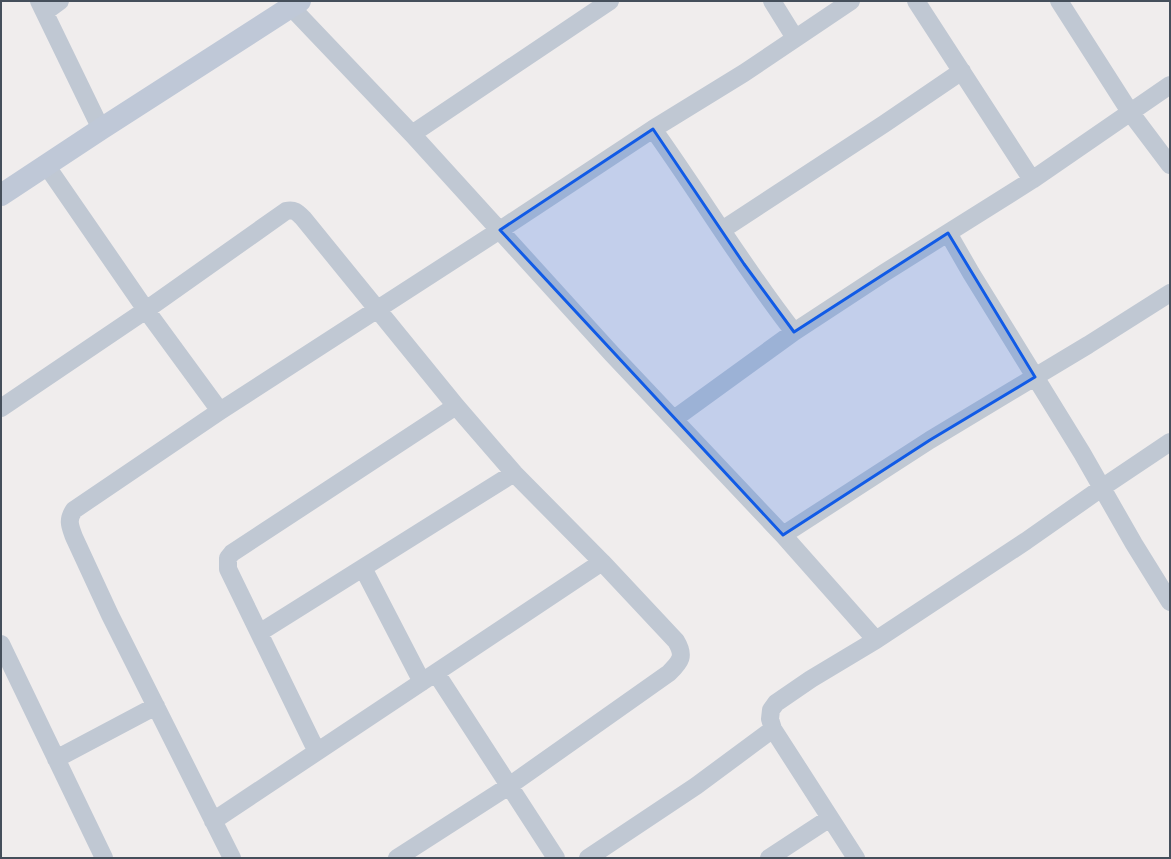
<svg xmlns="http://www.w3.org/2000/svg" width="1171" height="859" viewBox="0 0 1171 859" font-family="Ubuntu,sans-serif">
	<rect width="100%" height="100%" fill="#f0eded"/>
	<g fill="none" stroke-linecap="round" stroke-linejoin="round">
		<path stroke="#c0c8d3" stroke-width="18" d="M39 1 101 129
			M772 1 795 38
			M916 1 1032 180
			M1059 1 1130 112 1170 165
			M291 7 412 134 612 354 783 535 876 640
			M45 12 60 1
			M653 129C701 196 743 267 794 332
			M412 134 610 1
			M46 165 146 310 220 411
			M722 230 884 124 962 71
			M948 233 971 273 1082 453 1134 544 1170 602
			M1 408 146 310 286 211C294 209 297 212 303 218L456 406 514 473 602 562 676 641C685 656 681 661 669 673L509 786 397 858
			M674 419 794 332 884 273 1032 180 1170 85
			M783 535 930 440 1088 345 1170 293
			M363 568 422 682
			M259 633 514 473
			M1 644 104 858
			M436 673 556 858
			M317 752 228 569V558L232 553 456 406
			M56 759 156 706
			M213 821 602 562
			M232 858 110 615 74 537C70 526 67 520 74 510L220 411 500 230 653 129 744 73 851 1
			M588 858 696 786 773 729
			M769 858 830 818
			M856 858 773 729 770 719 771 710 776 703 811 679 876 640 1026 541 1103 487 1170 442"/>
		<path stroke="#bfc8d7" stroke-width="22" d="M1 195 101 129 300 1"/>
	</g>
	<path fill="#115be6" fill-opacity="0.2" stroke="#115be6" stroke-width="3" stroke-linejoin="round" d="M653 129 744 264 794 332 948 233 1035 377 930 440 783 535 500 230Z"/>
	<rect width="1171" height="859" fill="none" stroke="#454f5b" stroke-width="4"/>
</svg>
